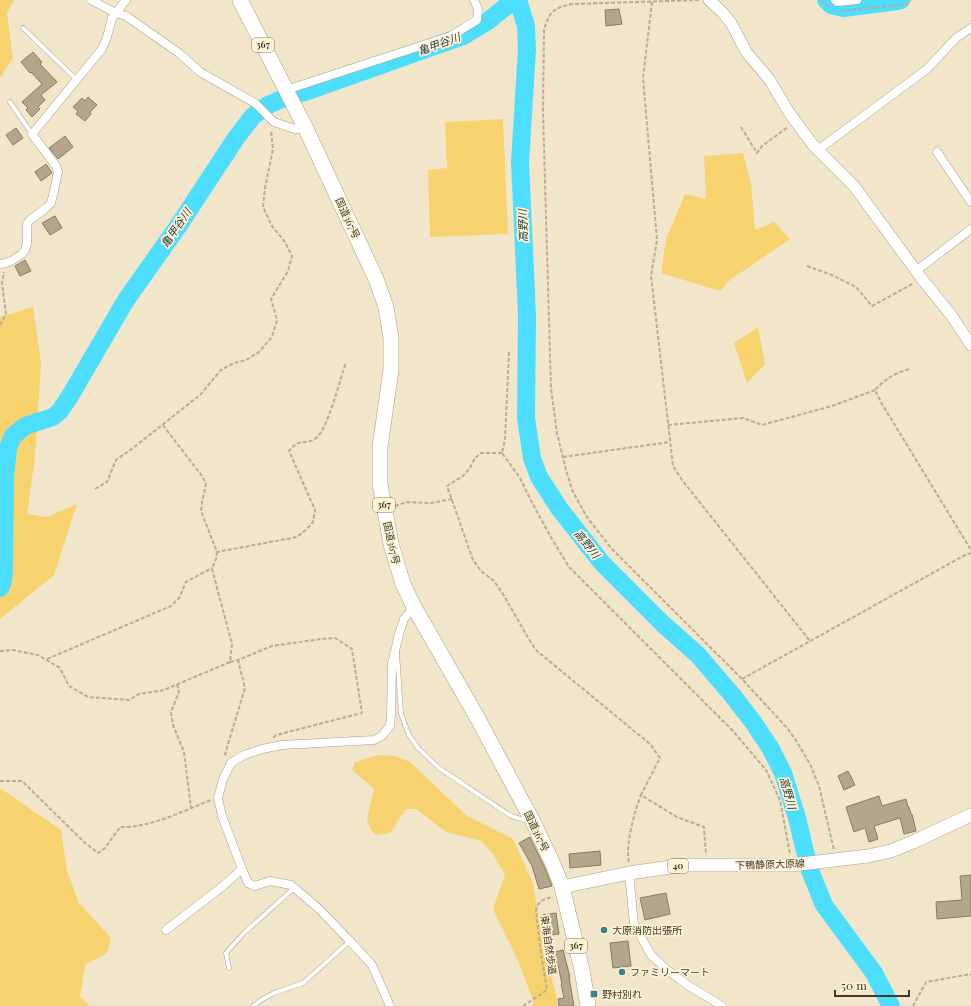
<svg xmlns="http://www.w3.org/2000/svg" width="971" height="1006" viewBox="0 0 971 1006" font-family="'Playfair Display','Noto Sans JP',serif">
	<rect width="100%" height="100%" fill="#f1e6c9"/>
	<path fill="#f7d36f" d="M0 0H14L7 13 13 58 0 78Z
		M503 119 508 234 430 237 428 170 447 168 445 122Z
		M743 153 751 184 755 230 774 222 790 239 730 280 720 291 661 273 666 239 685 194 706 199 704 156Z
		M33 307 41 363 35 457 27 514 47 517 77 504 54 575 0 619V317Z
		M758 327 765 364 747 383 734 343Z
		M378 755 395 756 410 762 467 816 513 839 533 883 544 949 556 995 557 1006H532L534 1003 519 963 493 909 505 875 493 854 481 841 446 832 416 809H406L390 833 376 835 370 829 367 819 374 789 352 770 355 762Z
		M0 788 61 830 67 871 79 903 111 938 107 953 85 965 80 997 90 1006H0Z"/>
	<g fill="none" stroke-linecap="round" stroke-linejoin="round">
		<path stroke="#4ddefe" stroke-width="18" d="M518 0 526 26 527 49 520 162 527 315 526 418 532 458 539 477 559 508 602 563 663 624 698 655 733 696 753 722 771 749 783 773 797 818 809 868 824 905 874 973 891 1006
			M826 0 831 5 843 8 898 1 901 0
			M0 588 3 581 4 570 5 476 8 448 13 436 25 426 53 417 60 411 70 396 126 300 179 225 236 138 253 116 268 105 282 99 305 92 463 36 488 21 514 0"/>
	</g>
	<path fill="#b2a78b" stroke="#867c61" d="M619 9 622 24 606 26 605 10Z
		M33 52 42 62 40 64 57 82 41 95 45 100 38 107 40 109 32 117 26 110 28 108 22 102 42 84 31 72 30 73 21 62Z
		M88 97 97 105 90 112 91 114 85 121 76 114 78 111 73 107 82 98 85 101Z
		M16 128 23 138 13 145 6 135Z
		M65 136 73 147 58 159 49 148Z
		M46 164 52 173 41 181 35 172Z
		M55 216 62 228 50 235 42 223Z
		M25 260 31 271 20 276 15 266Z
		M848 771 855 785 844 790 838 776Z
		M879 796 882 806 906 799 908 807H909L911 814H912L916 831 904 834 900 818 874 826 878 839 869 842 865 828 854 832 846 807Z
		M530 837 544 866 552 886 539 889 532 866 519 843Z
		M600 851 601 865 570 868 569 854Z
		M971 875V916L937 919 936 902 962 900 960 876Z
		M666 893 670 914 645 920 640 898Z
		M556 913 559 934 545 936 542 915Z
		M628 941 631 966 613 968 610 943Z
		M563 950 570 977H569L574 1006H559L558 999 564 998 561 984H562L558 965 550 967 546 954Z"/>
	<g fill="none" stroke-linecap="round" stroke-linejoin="round">
		<g stroke="#aba085" stroke-width="5">
			<path id="lane" d="M23 28 76 79
				M10 102 32 134
				M397 652 401 714 409 735 418 748 439 768 511 816 527 821
				M229 968 226 953 243 934 294 888
				M253 1006 261 1000 274 993 303 983 350 941"/>
		</g>
		<g stroke="#aba085" stroke-width="9">
			<path id="street" d="M91 0 116 13 126 16 179 53 200 72 255 103 274 122 295 129H306
				M835 0 837 2 857 0
				M286 90 451 36 477 20 478 9 474 0
				M818 150 927 69 956 38 971 28
				M937 152 971 202
				M0 264 6 263 11 261 22 254 25 250 27 243V224L30 220 46 208 51 203 54 191 58 172 56 166 32 134 102 49 107 37 112 18 126 0
				M916 271 971 229
				M242 869 248 883 255 886 270 881 291 885 318 908 350 941 372 965 390 1006
				M629 873 634 924 651 955 666 969 689 986 722 1006
				M166 930 223 886 242 869 222 816 218 798 223 779 231 763 244 755 262 749 282 745 374 740 382 736 390 726 391 715 392 664 399 634 404 619 414 607"/>
		</g>
		<g stroke="#aba085" stroke-width="12">
			<path id="secondary" d="M709 0 722 12 731 23 747 53 769 79 790 114 813 145 854 186 922 279 951 315 971 345"/>
		</g>
		<g stroke="#aba085" stroke-width="14">
			<path id="primary" d="M562 887 629 873 685 865H792L868 856 891 851 913 842 971 815"/>
		</g>
		<g stroke="#aba085" stroke-width="16">
			<path id="highway" d="M240 0 306 129 376 279 386 307 391 338V370L380 447V484L391 544 403 584 414 607 477 717 533 822 552 862 562 887 571 924 582 970 588 1006"/>
		</g>
		<path stroke="#b6ad96" stroke-width="2" stroke-dasharray="4 2" stroke-linecap="butt" d="M699 0 573 4C554 7 549 12 544 30L543 112 551 388 557 433 566 470 573 492 587 517 611 548 742 679 788 729 797 742 810 764 819 786 834 850
			M821 0 824 4 829 7
			M652 2 643 78 657 240 651 276 673 466 682 480 810 641
			M840 11 907 4 911 0
			M741 127 757 153 762 146 788 127
			M807 266 832 275 856 287 872 306 914 283
			M0 325 6 314 2 283 4 272
			M509 352 505 439 502 453 520 478 531 501 552 539 569 567 733 731 766 770 780 800 790 854
			M909 369C894 374 886 378 875 390L882 404 971 550
			M668 425 743 418 762 425 832 406 875 390
			M502 453H481L475 458 470 468 463 476 447 486 473 560 481 571 494 581 503 594 530 641 537 651 650 744 660 758 641 795 677 817 704 827 706 855
			M563 457 670 442
			M95 489 107 482 116 460 133 448 200 395 221 370 234 363 246 360 259 352 272 337 277 320 271 299 288 271 292 256 285 242 272 226 263 207 265 188 273 149 271 130
			M395 506 407 502 431 503 452 499
			M217 553V552L297 537 307 529 313 522 315 510 289 451C298 438 307 445 316 438 327 431 341 377 346 362
			M0 651 13 650 38 655 60 668 69 686 88 697 129 700 139 694 164 690 230 662 232 644 212 569 216 559 217 552 201 511 202 502 206 484 202 476 162 424
			M47 659 171 606 179 598 186 582 212 568
			M230 662 238 660 272 646 321 639 335 638 352 649 362 713 276 735 273 738
			M742 679 965 555 971 553
			M177 684 179 692 171 712 173 725 184 752 191 808
			M226 755 225 754 245 688 238 660
			M0 781H22L84 842 98 853 105 848 120 827C150 828 183 811 211 800
			M629 862C625 845 635 810 641 795
			M523 1006 543 993 547 989 541 954 536 910C539 900 544 899 553 897
			M913 1006 926 982 971 974"/>
		<use href="#lane" stroke="#fff" stroke-width="4"/>
		<use href="#street" stroke="#fff" stroke-width="8"/>
		<use href="#secondary" stroke="#fff" stroke-width="11"/>
		<use href="#primary" stroke="#fff" stroke-width="13"/>
		<use href="#highway" stroke="#fff" stroke-width="15"/>
	</g>
	<g fill="#3c7f8f" stroke="#fef3d6" stroke-width="1.5">
		<circle cx="604" cy="930" r="4"/>
		<circle cx="622" cy="972" r="4"/>
		<rect x="590" y="990" width="8" height="8" rx="2"/>
	</g>
	<g text-anchor="middle" stroke-width="3.5" stroke-linejoin="round" paint-order="stroke">
		<g fill="#fef3d6" stroke="#787260" stroke-width="1">
			<rect x="252" y="38" width="22" height="14" rx="3"/>
			<rect x="373" y="498" width="22" height="14" rx="3"/>
			<rect x="668" y="859" width="20" height="14" rx="3"/>
			<rect x="565" y="939" width="22" height="14" rx="3"/>
		</g>
		<g font-size="9" font-weight="bold" fill="#3e3a2e">
			<text x="263" y="48">367</text>
			<text x="384" y="508">367</text>
			<text x="678" y="869">40</text>
			<text x="576" y="949">367</text>
		</g>
		<g font-size="10" fill="#3e3a2e" stroke="#fef3d6">
			<text transform="translate(348 218) rotate(65)" y="4">国道367号</text>
			<text transform="translate(392 543) rotate(77)" y="4">国道367号</text>
			<text transform="translate(537 831) rotate(64)" y="4">国道367号</text>
			<text transform="translate(770 864) rotate(-2)" y="4">下鴨静原大原線</text>
			<text transform="translate(549 945) rotate(82)" y="4">東海自然歩道</text>
		</g>
		<g font-size="10" fill="#3e3a2e" stroke="#fef3d6" text-anchor="start">
			<text x="612" y="934">大原消防出張所</text>
			<text x="630" y="976">ファミリーマート</text>
			<text x="602" y="998">野村別れ</text>
		</g>
		<g font-size="11" font-style="italic" fill="#263e44" stroke="#fef3d6">
			<text transform="translate(439 44) rotate(-20)" y="4">亀甲谷川</text>
			<text transform="translate(523 226) rotate(-92)" y="4">高野川</text>
			<text transform="translate(176 228) rotate(-56)" y="4">亀甲谷川</text>
			<text transform="translate(587 544) rotate(51)" y="4">高野川</text>
			<text transform="translate(788 793) rotate(74)" y="4">高野川</text>
		</g>
	</g>
	<path d="M835 990v6h74v-6" fill="none" stroke="#3e3a2e" stroke-width="2"/>
	<text x="841" y="990" font-size="12" fill="#3e3a2e" stroke="#fef3d6" stroke-width="3" paint-order="stroke">50 m</text>
</svg>
